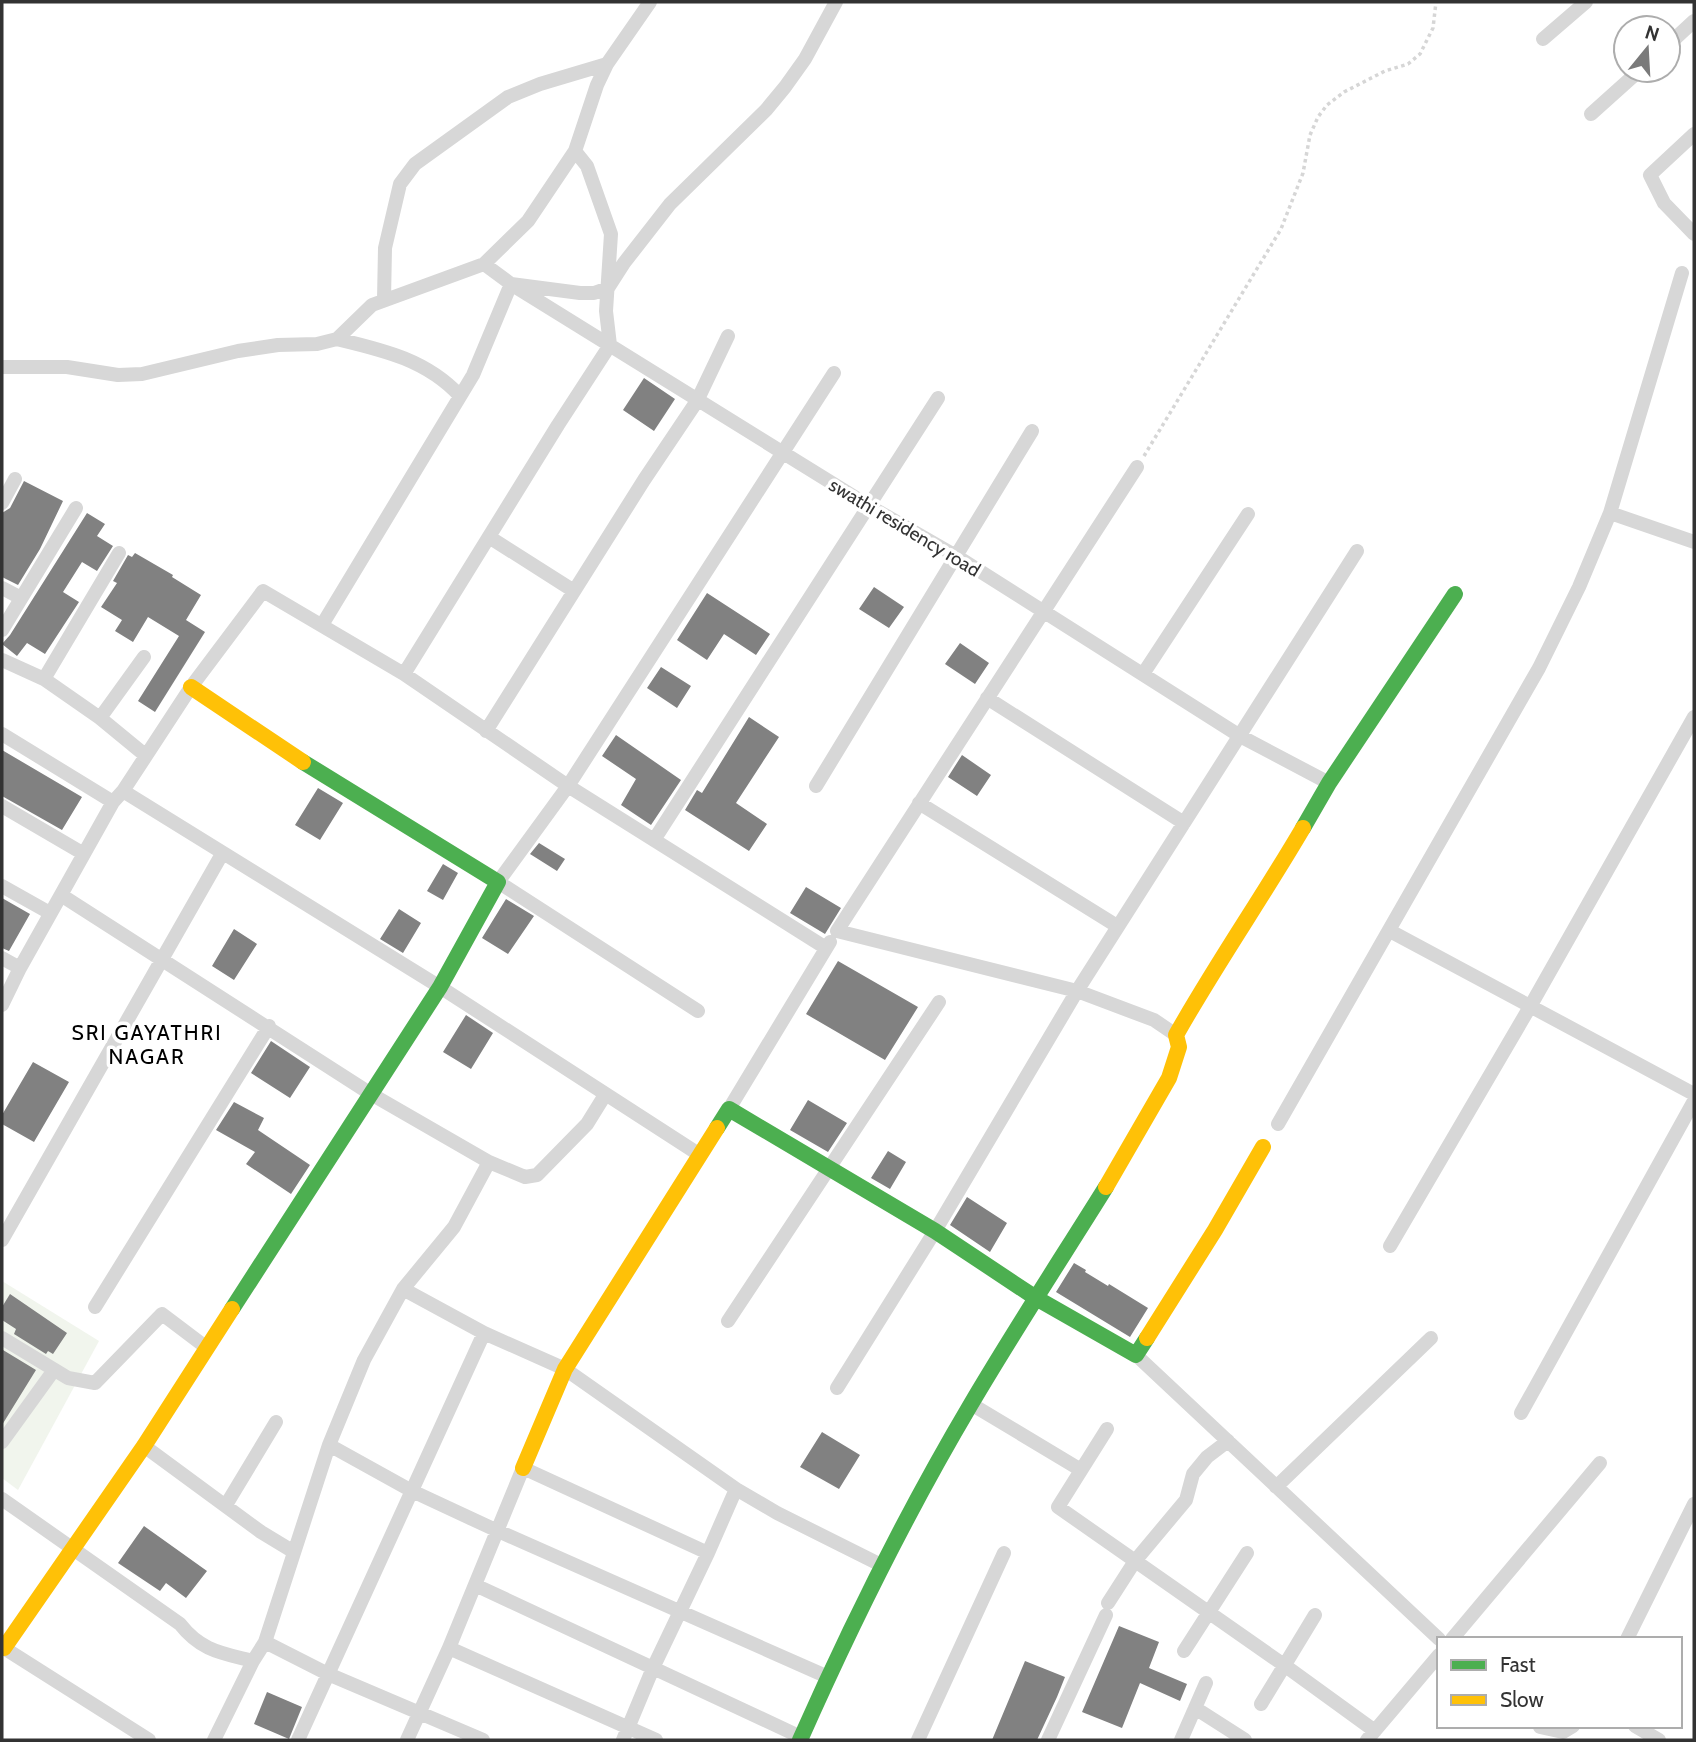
<svg xmlns="http://www.w3.org/2000/svg" width="1696" height="1742" viewBox="0 0 1696 1742" font-family="Cabin,sans-serif">
	<rect width="100%" height="100%" fill="#fff"/>
	<path fill="#f1f5ed" d="M2 1281 99 1341 18 1490 2 1478Z"/>
	<path fill="#818181" d="M644 378 675 399 654 431 623 410Z
		M24 481 63 501 40 549 18 585 2 577V513L10 508Z
		M87 513 105 524 97 536 113 546 97 571 82 562 63 592 79 602 45 654 27 643 17 656 2 644 10 635Z
		M135 553 173 575 172 577 201 595 186 620 205 632 155 712 138 701 179 636 148 617 133 642 115 631 122 620 101 607 117 583 113 581 128 555 132 557Z
		M874 587 904 607 889 628 859 609Z
		M707 593 770 634 756 655 724 634 707 660 677 640Z
		M960 643 989 663 975 684 945 664Z
		M661 667 691 686 677 708 647 688Z
		M749 717 779 737 736 803 767 824 749 851 685 810 697 790 702 793Z
		M616 735 681 780 651 825 621 805 636 779 602 756Z
		M2 750 82 797 62 830 2 796Z
		M962 755 991 775 977 796 948 777Z
		M318 788 343 803 320 840 295 825Z
		M539 843 565 859 557 871 530 854Z
		M443 864 458 873 443 900 427 891Z
		M806 887 841 908 825 934 790 913Z
		M2 898 30 914 9 951 2 948Z
		M506 899 534 916 508 954 482 938Z
		M399 909 421 923 403 953 380 939Z
		M234 929 257 944 234 980 212 966Z
		M838 961 918 1007 885 1060 806 1014Z
		M466 1015 493 1033 471 1069 443 1052Z
		M271 1041 310 1067 290 1098 251 1073Z
		M33 1062 69 1082 34 1142 2 1124V1115Z
		M808 1100 847 1123 828 1152 790 1130Z
		M234 1102 264 1118 258 1130 310 1165 291 1194 246 1164 255 1152 216 1130Z
		M888 1151 906 1162 890 1189 871 1178Z
		M967 1197 1007 1223 990 1252 950 1225Z
		M1074 1263 1086 1270 1085 1272 1108 1286 1109 1284 1148 1308 1130 1337 1056 1292Z
		M10 1294 67 1333 53 1354 48 1351 46 1354 14 1334 16 1329 2 1320V1307Z
		M3 1350 36 1370 2 1425V1352Z
		M822 1432 860 1455 839 1489 800 1467Z
		M144 1526 207 1571 186 1598 166 1583 160 1591 118 1563Z
		M1119 1626 1159 1642 1149 1668 1187 1684 1180 1701 1140 1683 1122 1728 1082 1712Z
		M1025 1661 1065 1677 1057 1697 1037 1740H992Z
		M267 1692 302 1707 289 1739 254 1724Z"/>
	<g fill="none" stroke-linecap="round" stroke-linejoin="round">
		<path stroke="#d6d6d6" stroke-width="3.5" stroke-dasharray="3.5 3.5" stroke-linecap="butt" d="M1144 456 1281 229 1303 173 1310 135 1318 117 1327 105 1344 92 1385 71 1408 64 1420 54 1433 28 1436 2"/>
		<path stroke="#d7d7d7" stroke-width="14" d="M1543 39 1586 2
			M1668 45 1694 21
			M1591 114 1640 70
			M1694 134 1650 175 1664 203 1694 234
			M484 264 511 284 869 506 956 556 1240 736 1329 783
			M384 300 385 248 400 184 415 164 508 97 540 84 607 64
			M337 339C383 350 427 360 460 396
			M2 367H67L118 375 142 374 238 351 278 345 317 344 337 339 372 305 484 264 528 221 575 151 597 85 607 64 650 2
			M1137 467 837 931 1077 991 1154 1020 1176 1035
			M2 503 15 479
			M1610 513 1694 542
			M489 537 574 591
			M119 553 44 679 100 718 145 755
			M2 588 21 598
			M322 625 473 375 511 284 580 293H594L608 288 624 263 670 204 766 110 785 87 805 59 836 2
			M2 630 76 508
			M2 660 44 679
			M404 674 558 425 610 345 606 311 611 234 587 166 575 151
			M1143 674 1248 514
			M987 698 1184 823
			M100 718 144 657
			M486 731 644 480 697 401 728 336
			M2 734 113 802
			M816 786 1032 431
			M123 791 440 987 700 1155
			M919 803 1117 926
			M2 806 84 854
			M654 840 938 398
			M2 886 50 913
			M61 895 371 1094 489 1162 454 1227 403 1289 364 1360 329 1445 265 1642 253 1661 214 1740
			M1390 931 1694 1094
			M2 958 20 968
			M2 1005 20 968 113 802 123 791 191 687 263 591 404 674 568 786 826 948
			M698 1011 498 882 568 786 834 373
			M729 1109 830 942
			M1278 1124 1539 668 1579 587 1610 513 1682 273
			M489 1162 525 1177 537 1175 587 1124 605 1095
			M2 1240 222 854
			M1390 1246 1531 1005 1694 717
			M403 1289 484 1333 565 1369 736 1489 777 1513 883 1566
			M95 1307 269 1026
			M728 1321 939 1002
			M2 1338 68 1378 95 1383 162 1314 207 1348
			M1136 1355 1439 1639
			M837 1388 935 1231 1077 991 1357 551
			M971 1404 1081 1470
			M1521 1413 1694 1101
			M1107 1429 1058 1507 1284 1665 1375 1731
			M2 1442 54 1370
			M329 1445 412 1491 498 1531 828 1677
			M144 1446 261 1532 294 1552
			M1276 1487 1431 1338
			M2 1499 180 1624C201 1651 222 1653 253 1661
			M226 1505 276 1422
			M708 1553 736 1489
			M475 1585 801 1737
			M1108 1603 1135 1561 1186 1500 1193 1474 1207 1457 1228 1441
			M1452 1639 1600 1463
			M1627 1639 1694 1504
			M265 1642 328 1674 483 1740
			M4 1648 149 1740
			M449 1648 656 1740
			M1184 1651 1247 1553
			M1261 1704 1315 1615
			M1195 1708 1245 1740
			M1635 1726 1659 1740
			M1540 1727 1563 1732 1573 1726
			M298 1740 484 1333
			M407 1740 449 1648 523 1468 708 1553 653 1668 623 1740
			M918 1740 1004 1553
			M1048 1740 1106 1615
			M1181 1740 1206 1683
			M1367 1740 1439 1655"/>
		<path stroke="#4caf50" stroke-width="16" d="M1303 828 1329 783 1455 594
			M717 1128 729 1109 935 1231 1036 1298 1136 1355 1147 1338
			M232 1309 440 987 498 882 303 762
			M800 1740C851 1625 907 1512 971 1404 1014 1331 1061 1259 1106 1187"/>
		<path stroke="#ffc107" stroke-width="16" d="M191 687 303 762
			M1106 1187 1169 1078 1179 1047 1176 1035C1216 964 1262 898 1303 828
			M1147 1338 1215 1230 1263 1147
			M523 1468 565 1369 717 1128
			M2 1646 4 1648 144 1446 232 1309"/>
	</g>
	<g text-anchor="middle" stroke-width="7" stroke-linejoin="round" paint-order="stroke">
		<g font-size="19" fill="#333" stroke="#fff">
			<text transform="translate(905 527) rotate(31)" y="7">swathi residency road</text>
		</g>
		<g font-size="21" letter-spacing="2" fill="#000" stroke="#fff">
			<text x="147" y="1040">SRI GAYATHRI<tspan x="147" dy="24">NAGAR</tspan></text>
		</g>
	</g>
	<rect width="1696" height="1742" fill="none" stroke="#333333" stroke-width="7"/>
	<rect x="1437" y="1637" width="245" height="91" fill="#ffffff" stroke="#adadad" stroke-width="2"/>
	<rect x="1451" y="1660" width="35" height="10" fill="#4caf50" stroke="#adadad" stroke-width="2"/>
	<text x="1500" y="1672" font-size="21" fill="#333333">Fast</text>
	<rect x="1451" y="1695" width="35" height="10" fill="#ffc107" stroke="#adadad" stroke-width="2"/>
	<text x="1500" y="1707" font-size="21" fill="#333333">Slow</text>
	<g transform="translate(1647 49) rotate(18)"><circle r="33" fill="#ffffff" stroke="#adadad" stroke-width="2"/>
	<path d="M0-5L12 26L0 18L-12 26Z" fill="#7a7a7a"/>
	<text y="-10" font-size="19" font-weight="bold" text-anchor="middle" fill="#333333">N</text>
	</g>
</svg>
